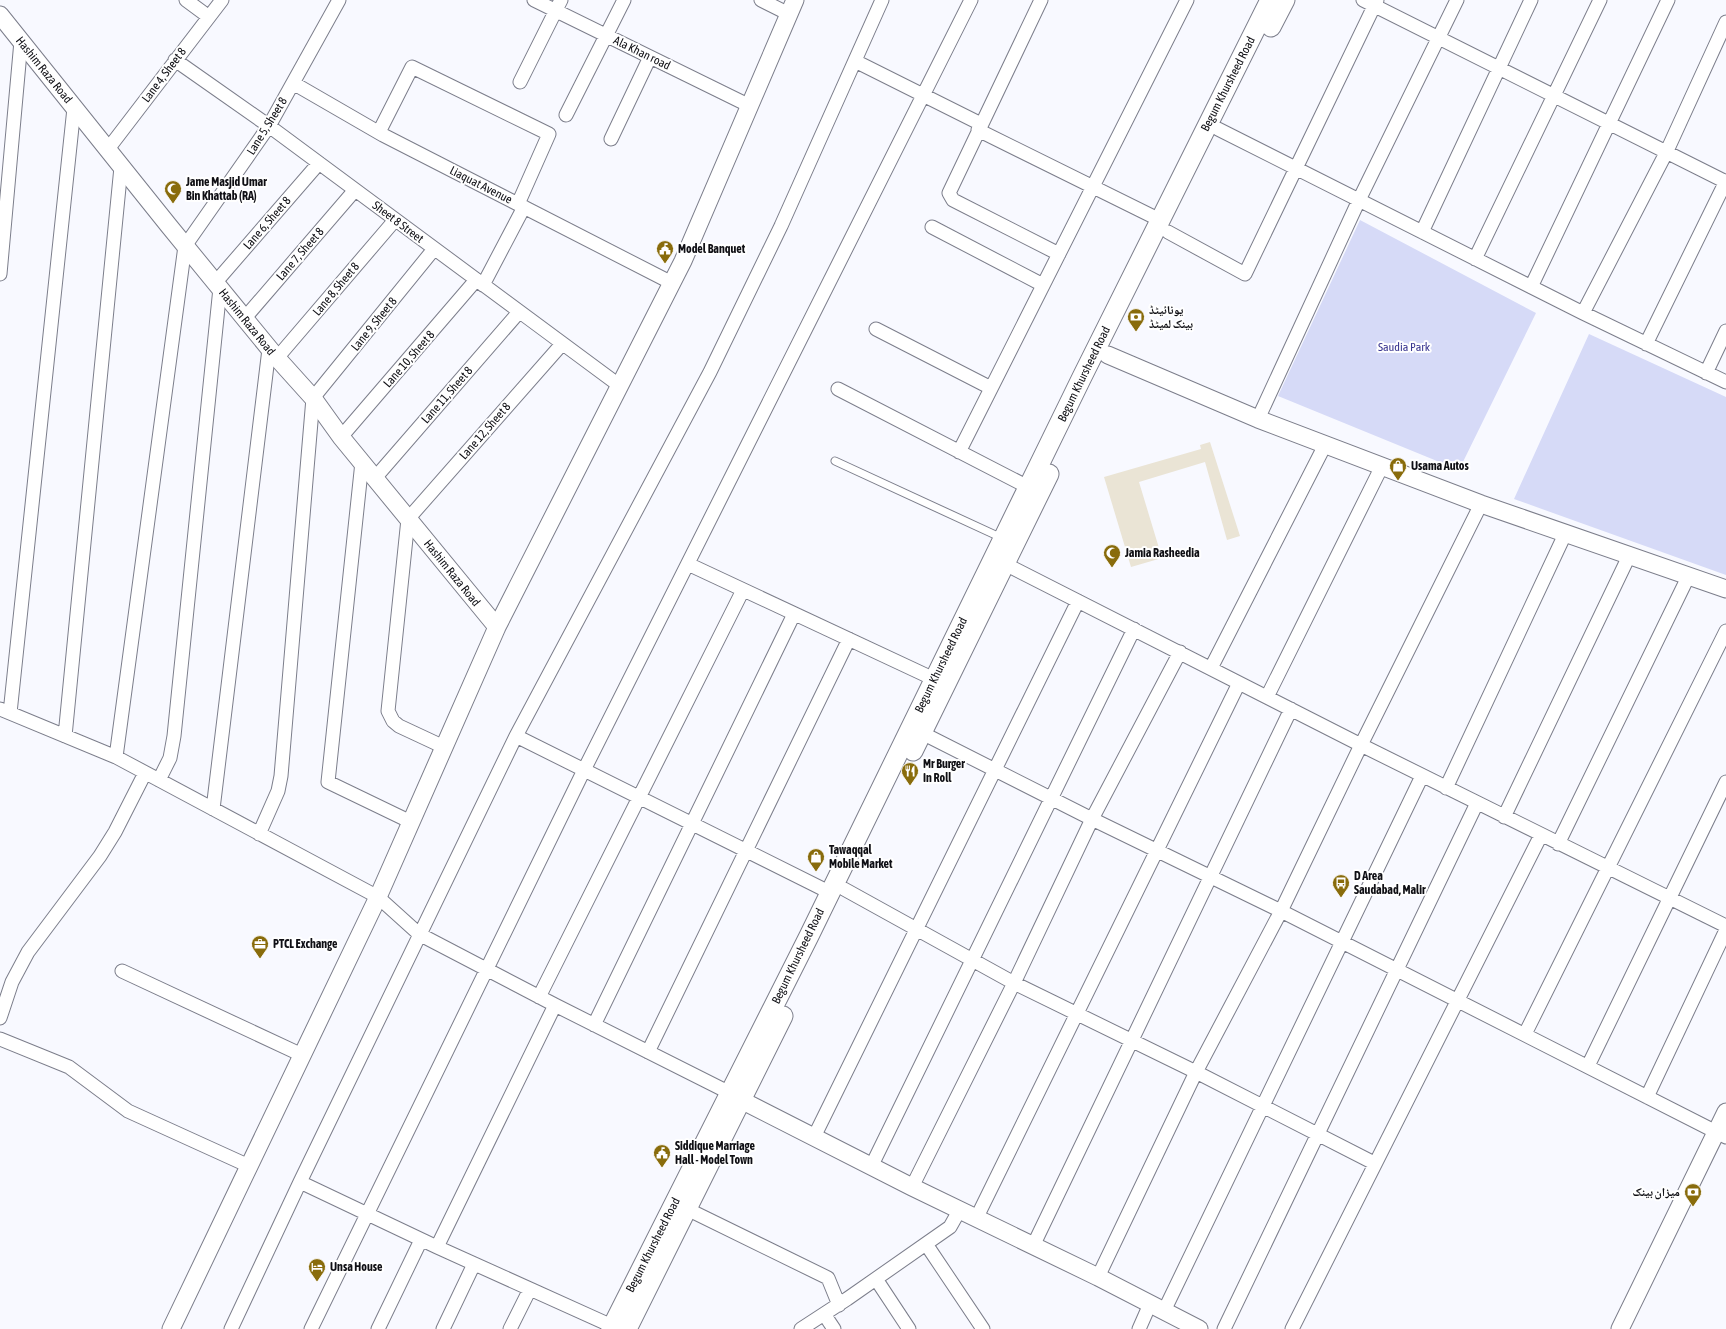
<svg xmlns="http://www.w3.org/2000/svg" width="1726" height="1329" viewBox="0 0 1726 1329" font-family="'Asap Condensed','Noto Naskh Arabic',sans-serif">
	<rect width="100%" height="100%" fill="#f8f9ff"/>
	<path fill="#d6daf7" d="M1360 220 1536 313 1459 470 1278 396Z
		M1589 334 1726 397V575L1514 499Z"/>
	<path fill="#eae4d5" d="M1210 442 1240 536 1227 540 1205 462 1139 482 1162 558 1131 567 1104 477 1201 449 1200 445Z"/>
	<g fill="none" stroke-linecap="round" stroke-linejoin="round">
		<g stroke="#7c7e8b" stroke-width="9">
			<path id="service" d="M835 461 1002 538"/>
		</g>
		<g stroke="#7c7e8b" stroke-width="15">
			<path id="minor" d="M186 0 209 17
				M534 0 750 106
				M761 0 789 14
				M1041 0 949 193 953 200 1059 254
				M1363 0 1726 182
				M175 60 269 126 620 386
				M855 61 981 124
				M520 82 561 0
				M293 83 383 135 672 283
				M566 115 624 0
				M1218 129 1583 313 1726 382
				M978 130 1160 220
				M379 132 412 67 549 134 518 204
				M611 139 650 57
				M108 149 222 0
				M932 227 1043 285
				M1168 232 1245 274 1377 0
				M1422 232 1531 0
				M1475 259 1600 0
				M0 274 21 41
				M215 283 319 163
				M483 285 524 207
				M1531 287 1668 0
				M1583 313 1666 153 1726 22
				M244 319 355 190
				M876 329 991 388
				M1646 344 1726 181
				M277 358 395 220
				M1706 373 1726 331
				M838 389 1028 487
				M1258 419 1359 200 1457 0
				M341 437 476 280
				M959 452 1187 0
				M362 462 328 782 411 822
				M375 478 519 312
				M688 564 934 679
				M1005 564 1361 745 1726 926
				M1211 668 1325 445
				M1267 697 1382 466
				M0 709 116 757 378 897 419 934 555 1005 730 1093
				M10 713 74 108
				M922 733 1092 819 1281 911 1726 1137
				M65 736 121 167
				M516 736 829 892
				M444 747 399 726 393 721 388 711 408 519 562 344
				M116 757 185 246 269 126 339 0
				M159 780 170 758 174 736 220 288
				M1446 788 1566 532
				M213 809 269 349
				M1504 817 1630 554
				M259 834 278 791 281 776 313 398 434 249
				M1558 844 1689 575
				M844 889 1014 983 1196 1072 1374 1163
				M122 971 302 1055
				M539 997 743 590
				M0 1018 12 982 28 952 100 856 115 832 145 773
				M594 1025 794 614
				M1525 1034 1726 631
				M0 1039 69 1067 128 1111 249 1166
				M648 1052 849 639
				M1588 1066 1726 782
				M1647 1097 1726 930
				M814 1137 1078 601
				M871 1167 1134 629
				M300 1182 437 1247 612 1326
				M912 1187 1014 983 1092 819 1180 652
				M687 1209 828 1278 839 1305
				M976 1219 1239 683
				M926 1244 983 1329
				M1033 1246 1291 709
				M437 1247 555 1005
				M1098 1277 1196 1072 1281 911 1361 745 1481 504
				M876 1279 909 1329
				M1164 1311 1422 776
				M824 1314 834 1329
				M231 1329 300 1182 516 736 710 372 781 226 882 0
				M311 1329 584 770 971 0
				M378 1329 421 1240
				M443 1329 474 1264
				M510 1329 530 1289
				M801 1329 847 1299 950 1227 959 1211
				M1139 1329 1150 1304
				M1224 1329 1477 803
				M1292 1329 1541 835"/>
		</g>
		<g stroke="#7c7e8b" stroke-width="19">
			<path id="tertiary" d="M0 15 169 226 277 358 313 398 341 437 497 627
				M1108 355 1258 419 1481 504 1726 589
				M741 1100 912 1187 1098 1277 1199 1329
				M171 1329 378 897 497 627 683 261 795 0
				M1620 1329 1726 1112"/>
		</g>
		<g stroke="#7c7e8b" stroke-width="21">
			<path id="secondary" d="M1271 27 1285 0
				M913 751 1049 474
				M611 1329 809 936 1082 377 1270 0
				M627 1329 783 1016"/>
		</g>
		<use href="#service" stroke="#fff" stroke-width="7"/>
		<use href="#minor" stroke="#fff" stroke-width="13"/>
		<use href="#tertiary" stroke="#fff" stroke-width="17"/>
		<use href="#secondary" stroke="#fff" stroke-width="19"/>
	</g>
	<defs>
		<g id="mosque-pin" transform="scale(0.9)"><path d="M0 17L-7.5 6A9.5 9.5 0 1 1 7.5 6Z" fill="#896c0c" stroke="#fff"/><path d="M3.5-4.9A6 6 0 1 0 3.5 4.9A5 5 0 1 1 3.5-4.9Z" fill="#fff"/></g>
		<g id="civic-pin" transform="scale(0.9)"><path d="M0 17L-7.5 6A9.5 9.5 0 1 1 7.5 6Z" fill="#896c0c" stroke="#fff"/><path d="M-.6-6.5H3V-4.5H.6V-3L4-1V1h2V6H-6V1h2V-1L-.6-3ZM-1.2 2.5V6h2.4V2.5Z" fill="#fff"/></g>
		<g id="bank-pin" transform="scale(0.9)"><path d="M0 17L-7.5 6A9.5 9.5 0 1 1 7.5 6Z" fill="#896c0c" stroke="#fff"/><path d="M-6-4H6V4H-6ZM0-2.3a2.3 2.3 0 1 0 0 4.6a2.3 2.3 0 1 0 0-4.6Z" fill="#fff"/></g>
		<g id="shop-pin" transform="scale(0.9)"><path d="M0 17L-7.5 6A9.5 9.5 0 1 1 7.5 6Z" fill="#896c0c" stroke="#fff"/><path d="M-5-2.5h2.3a2.7 3.5 0 0 1 5.4 0H5L5.5 6h-11ZM-1.5-2.5h3a1.5 2.3 0 0 0-3 0Z" fill="#fff"/></g>
		<g id="restaurant-pin" transform="scale(0.9)"><path d="M0 17L-7.5 6A9.5 9.5 0 1 1 7.5 6Z" fill="#896c0c" stroke="#fff"/><path d="M-5-6h1v4h1v-4h1v4h1v-4h1v5L-1.5 .5V6h-2V.5L-5-1ZM5-6V6H3V1.5H1.5Q1.5-4 5-6Z" fill="#fff"/></g>
		<g id="bus-pin" transform="scale(0.9)"><path d="M0 17L-7.5 6A9.5 9.5 0 1 1 7.5 6Z" fill="#896c0c" stroke="#fff"/><path d="M-5-6H5V4H4V6H2V4H-2V6H-4V4H-5ZM-3.5-4V0h7V-4ZM-3.5 1.2v1.5H-2V1.2ZM2 1.2v1.5H3.5V1.2Z" fill="#fff"/></g>
		<g id="office-pin" transform="scale(0.9)"><path d="M0 17L-7.5 6A9.5 9.5 0 1 1 7.5 6Z" fill="#896c0c" stroke="#fff"/><path d="M-6-3h4V-5.5h4V-3h4V5H-6ZM-1-4.5V-3h2v-1.5ZM-6 0V1H6V0Z" fill="#fff"/></g>
		<g id="hotel-pin" transform="scale(0.9)"><path d="M0 17L-7.5 6A9.5 9.5 0 1 1 7.5 6Z" fill="#896c0c" stroke="#fff"/><path d="M-6-4.5h1.5V1H6V5H4.5V3h-9V5H-6ZM-4 0a1.8 1.8 0 1 1 3.6 0ZM.5 0V-2.5h3Q6-2.5 6 0Z" fill="#fff"/></g>
	</defs>
	<g fill-rule="evenodd">
		<use href="#mosque-pin" x="173" y="189"/>
		<use href="#civic-pin" x="665" y="249"/>
		<use href="#bank-pin" x="1136" y="317"/>
		<use href="#shop-pin" x="1398" y="466"/>
		<use href="#mosque-pin" x="1112" y="553"/>
		<use href="#restaurant-pin" x="910" y="771"/>
		<use href="#shop-pin" x="816" y="857"/>
		<use href="#bus-pin" x="1341" y="883"/>
		<use href="#office-pin" x="260" y="944"/>
		<use href="#civic-pin" x="662" y="1153"/>
		<use href="#bank-pin" x="1693" y="1192"/>
		<use href="#hotel-pin" x="317" y="1267"/>
	</g>
	<g text-anchor="middle" stroke-width="4" stroke-linejoin="round" paint-order="stroke">
		<g font-size="12" fill="#0f0f14" stroke="#fff">
			<text transform="translate(642 53) rotate(26)" y="4">Ala Khan road</text>
			<text transform="translate(44 70) rotate(51)" y="4">Hashim Raza Road</text>
			<text transform="translate(164 75) rotate(-53)" y="4">Lane 4, Sheet 8</text>
			<text transform="translate(1228 84) rotate(-63)" y="4">Begum Khursheed Road</text>
			<text transform="translate(267 126) rotate(-58)" y="4">Lane 5, Sheet 8</text>
			<text transform="translate(481 185) rotate(27)" y="4">Liaquat Avenue</text>
			<text transform="translate(398 222) rotate(37)" y="4">Sheet 8 Street</text>
			<text transform="translate(267 223) rotate(-49)" y="4">Lane 6, Sheet 8</text>
			<text transform="translate(300 254) rotate(-49)" y="4">Lane 7, Sheet 8</text>
			<text transform="translate(336 289) rotate(-50)" y="4">Lane 8, Sheet 8</text>
			<text transform="translate(247 322) rotate(51)" y="4">Hashim Raza Road</text>
			<text transform="translate(374 324) rotate(-51)" y="4">Lane 9, Sheet 8</text>
			<text transform="translate(409 359) rotate(-49)" y="4">Lane 10, Sheet 8</text>
			<text transform="translate(1084 374) rotate(-64)" y="4">Begum Khursheed Road</text>
			<text transform="translate(447 395) rotate(-49)" y="4">Lane 11, Sheet 8</text>
			<text transform="translate(485 431) rotate(-49)" y="4">Lane 12, Sheet 8</text>
			<text transform="translate(452 573) rotate(51)" y="4">Hashim Raza Road</text>
			<text transform="translate(941 665) rotate(-64)" y="4">Begum Khursheed Road</text>
			<text transform="translate(798 956) rotate(-64)" y="4">Begum Khursheed Road</text>
			<text transform="translate(653 1245) rotate(-63)" y="4">Begum Khursheed Road</text>
		</g>
		<g font-size="12" font-weight="bold" fill="#0f0f14" stroke="#fff" text-anchor="start">
			<text x="186" y="186">Jame Masjid Umar<tspan x="186" dy="14">Bin Khattab (RA)</tspan></text>
			<text x="678" y="253">Model Banquet</text>
			<text x="1149" y="314">یونائیٹڈ<tspan x="1149" dy="14">بینک لمیٹڈ</tspan></text>
			<text x="1411" y="470">Usama Autos</text>
			<text x="1125" y="557">Jamia Rasheedia</text>
			<text x="923" y="768">Mr Burger<tspan x="923" dy="14">In Roll</tspan></text>
			<text x="829" y="854">Tawaqqal<tspan x="829" dy="14">Mobile Market</tspan></text>
			<text x="1354" y="880">D Area<tspan x="1354" dy="14">Saudabad, Malir</tspan></text>
			<text x="273" y="948">PTCL Exchange</text>
			<text x="675" y="1150">Siddique Marriage<tspan x="675" dy="14">Hall - Model Town</tspan></text>
			<text x="1680" y="1196" text-anchor="end">میزان بینک</text>
			<text x="330" y="1271">Unsa House</text>
		</g>
		<g font-size="12" fill="#3a3690" stroke="#fff">
			<text x="1404" y="351">Saudia Park</text>
		</g>
	</g>
</svg>
